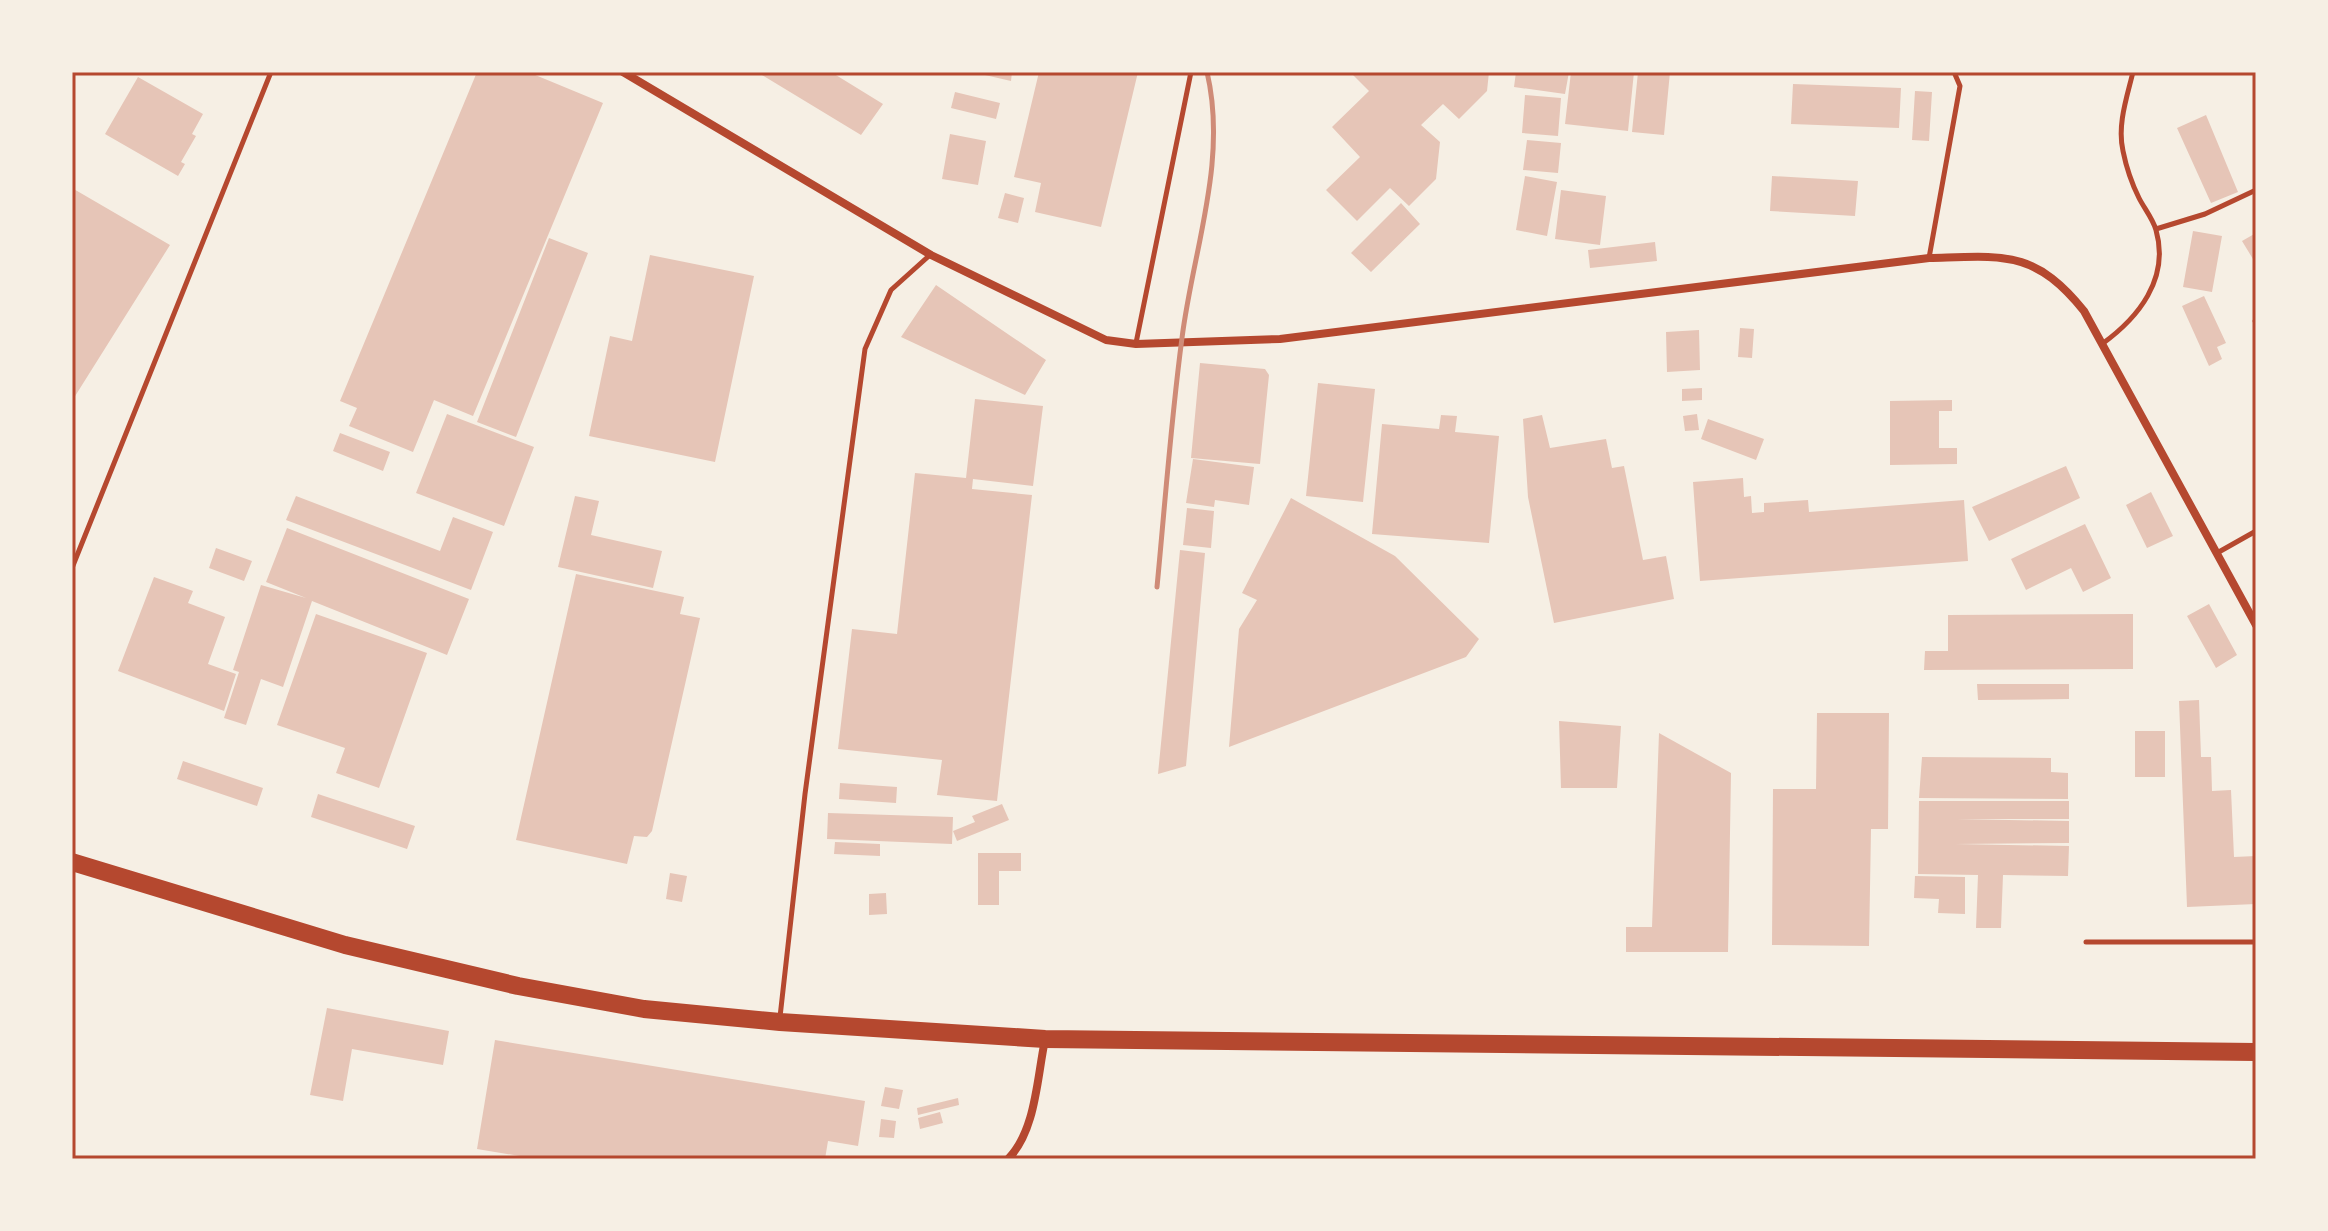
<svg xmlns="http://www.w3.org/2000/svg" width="2328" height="1231" viewBox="0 0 2328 1231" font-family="'Roboto Serif',serif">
	<rect width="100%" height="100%" fill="#f6efe4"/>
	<path fill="#e6c5b7" d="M477 72H528L603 103 473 416 434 400 413 452 349 426 357 408 340 401Z
		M757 72H831L883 104 861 135Z
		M972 72H1012L1011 81Z
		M1039 72H1138L1101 227 1035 212 1041 183 1014 177Z
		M1350 72H1489L1487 91 1459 119 1443 104 1421 125 1440 142 1436 179 1409 206 1390 188 1357 221 1326 190 1360 157 1332 127 1369 91Z
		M1516 72H1569L1565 94 1514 87Z
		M1571 72H1634L1628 131 1565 124Z
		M1638 72H1670L1664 135 1632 132Z
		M138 77 203 114 192 134 196 136 181 162 185 164 178 176 105 134Z
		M1793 84 1901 88 1899 128 1791 124Z
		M1915 91 1932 92 1929 141 1912 140Z
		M955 92 1000 103 996 119 951 108Z
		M1525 95 1561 98 1558 136 1522 133Z
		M2206 115 2238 192 2211 203 2177 128Z
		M950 134 986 141 978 185 942 179Z
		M1527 140 1561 143 1558 173 1523 170Z
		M1525 176 1557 182 1547 236 1516 230Z
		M1772 176 1858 181 1855 216 1770 211Z
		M72 188 170 245 72 401Z
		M1561 190 1606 196 1600 245 1555 239Z
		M1005 193 1024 198 1018 223 998 218Z
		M1401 203 1420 224 1371 272 1351 253Z
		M2193 231 2222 236 2212 292 2183 287Z
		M2256 233V264L2242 241Z
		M549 238 588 253 516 437 477 422Z
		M1655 242 1657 261 1590 268 1588 250Z
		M650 255 754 276 715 462 589 436 610 336 632 341Z
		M936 285 1046 360 1025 395 901 337Z
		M2204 296 2226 343 2217 347 2222 359 2209 366 2182 306Z
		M1740 328 1754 329 1752 358 1738 357Z
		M1699 330 1700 370 1667 372 1666 332Z
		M1200 363 1265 369 1269 375 1260 464 1191 458Z
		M1318 383 1375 389 1363 502 1306 496Z
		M1702 388V400L1682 401V389Z
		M975 399 1043 406 1033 486 973 479 972 489 1032 495 997 801 937 795 942 760 838 749 852 629 897 634 915 473 966 478Z
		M1952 400V411H1939V448H1957V464L1890 465V401Z
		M447 414 534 447 504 526 416 493Z
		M1697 414 1699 430 1685 431 1683 416Z
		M1441 415 1457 416 1455 432 1499 436 1489 543 1372 534 1382 424 1439 429Z
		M1542 415 1550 448 1606 439 1612 468 1624 466 1643 560 1666 556 1674 599 1554 623 1528 497 1523 419Z
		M1708 419 1764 439 1756 460 1701 439Z
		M340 433 390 452 383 471 333 451Z
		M1193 459 1254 467 1249 505 1215 500 1214 507 1186 503Z
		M2066 466 2080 498 1989 541 1972 507Z
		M1743 478 1744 497 1751 496 1752 513 1764 512V503L1808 500 1809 512 1964 500 1968 561 1700 581 1693 482Z
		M2151 492 2173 536 2147 548 2126 505Z
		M296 496 440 551 453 517 493 532 471 590 286 520Z
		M575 496 599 501 591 535 662 551 653 588 558 567Z
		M1291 498 1395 556 1479 639 1466 657 1229 747 1239 629 1257 600 1242 593Z
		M1187 508 1214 511 1211 548 1183 545Z
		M2085 524 2111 578 2083 592 2071 568 2026 590 2011 559Z
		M287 528 469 599 447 655 312 601 283 687 261 679 246 725 224 718 239 672 233 670 261 585 306 598 266 582Z
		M216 548 252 561 244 581 209 568Z
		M1180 550 1205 553 1186 766 1158 774Z
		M576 574 684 597 680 614 700 618 652 831 647 837 634 836 627 864 516 840Z
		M154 577 193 591 188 603 225 617 208 664 236 674 224 711 118 671Z
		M2209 604 2237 655 2216 668 2187 616Z
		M316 614 427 653 379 788 336 773 345 748 277 725Z
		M2133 614V669L1924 670 1925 651H1948V615Z
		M1977 684H2069V699L1978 700Z
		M2199 700 2201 757H2211L2212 791 2231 790 2234 857 2256 856V904L2187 907 2179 701Z
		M1817 713H1889L1888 829H1871L1869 946 1772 945 1773 789H1816Z
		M1559 721 1621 726 1617 788H1561Z
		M2135 731H2165V777H2135Z
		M1659 733 1731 773 1728 952H1626V927H1652Z
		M1922 757 2051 758V772L2068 773V799L1919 798Z
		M183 761 263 788 257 806 177 779Z
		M840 783 897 787 896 803 839 799Z
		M318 794 415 826 407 849 311 817Z
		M1919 801H2069V819H1957L2069 821V843L1955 844 2069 846 2068 876 2003 875 2001 928H1976L1978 875 1918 874Z
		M1002 804 1009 820 957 841 953 831 975 822 972 816Z
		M828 813 953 817 952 844 827 839Z
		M835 842 880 844V856L834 854Z
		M978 853H1021V871H999V905H978Z
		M670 873 687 876 682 902 666 899Z
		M1915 876 1965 877V914L1938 913 1939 899 1914 898Z
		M886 893 887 914 869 915V894Z
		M327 1008 449 1031 443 1065 352 1049 343 1101 310 1095Z
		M495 1040 865 1101 858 1146 828 1141 825 1159 803 1156V1159H538L477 1149Z
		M885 1087 903 1090 899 1109 881 1106Z
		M958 1098 959 1105 918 1115 917 1108Z
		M940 1112 943 1123 920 1129 918 1118Z
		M881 1119 896 1121 894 1138 879 1137Z"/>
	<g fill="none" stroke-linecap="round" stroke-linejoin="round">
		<path stroke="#b5482f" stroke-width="5" d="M2156 229 2205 214 2256 190
			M1929 258 1960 86 1954 72
			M1136 343 1191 72
			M2102 344C2138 318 2170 279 2156 230 2153 219 2144 208 2139 198 2132 184 2126 166 2123 151 2117 125 2127 97 2133 72
			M2217 553 2256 531
			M72 568 271 72
			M2086 942H2256
			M780 1017 805 794 865 349 891 290 930 255"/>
		<path stroke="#b5482f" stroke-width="8" d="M623 72 931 255 1106 340 1136 344 1280 339 1929 258C2003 256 2034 249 2084 311L2256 625
			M1008 1159C1036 1131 1037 1077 1045 1040"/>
		<path stroke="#b5482f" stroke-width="18" d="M72 862 345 945 518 986 644 1009 780 1022 1045 1039 2256 1052"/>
		<path stroke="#cf8b77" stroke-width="5" d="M2255 321 2256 320
			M1157 587C1165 504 1171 420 1182 338 1193 250 1228 161 1207 72"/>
	</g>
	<rect width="2328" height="1231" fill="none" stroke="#f6efe4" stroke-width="148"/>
	<rect x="74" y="74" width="2180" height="1083" fill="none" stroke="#b5482f" stroke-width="3"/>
</svg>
